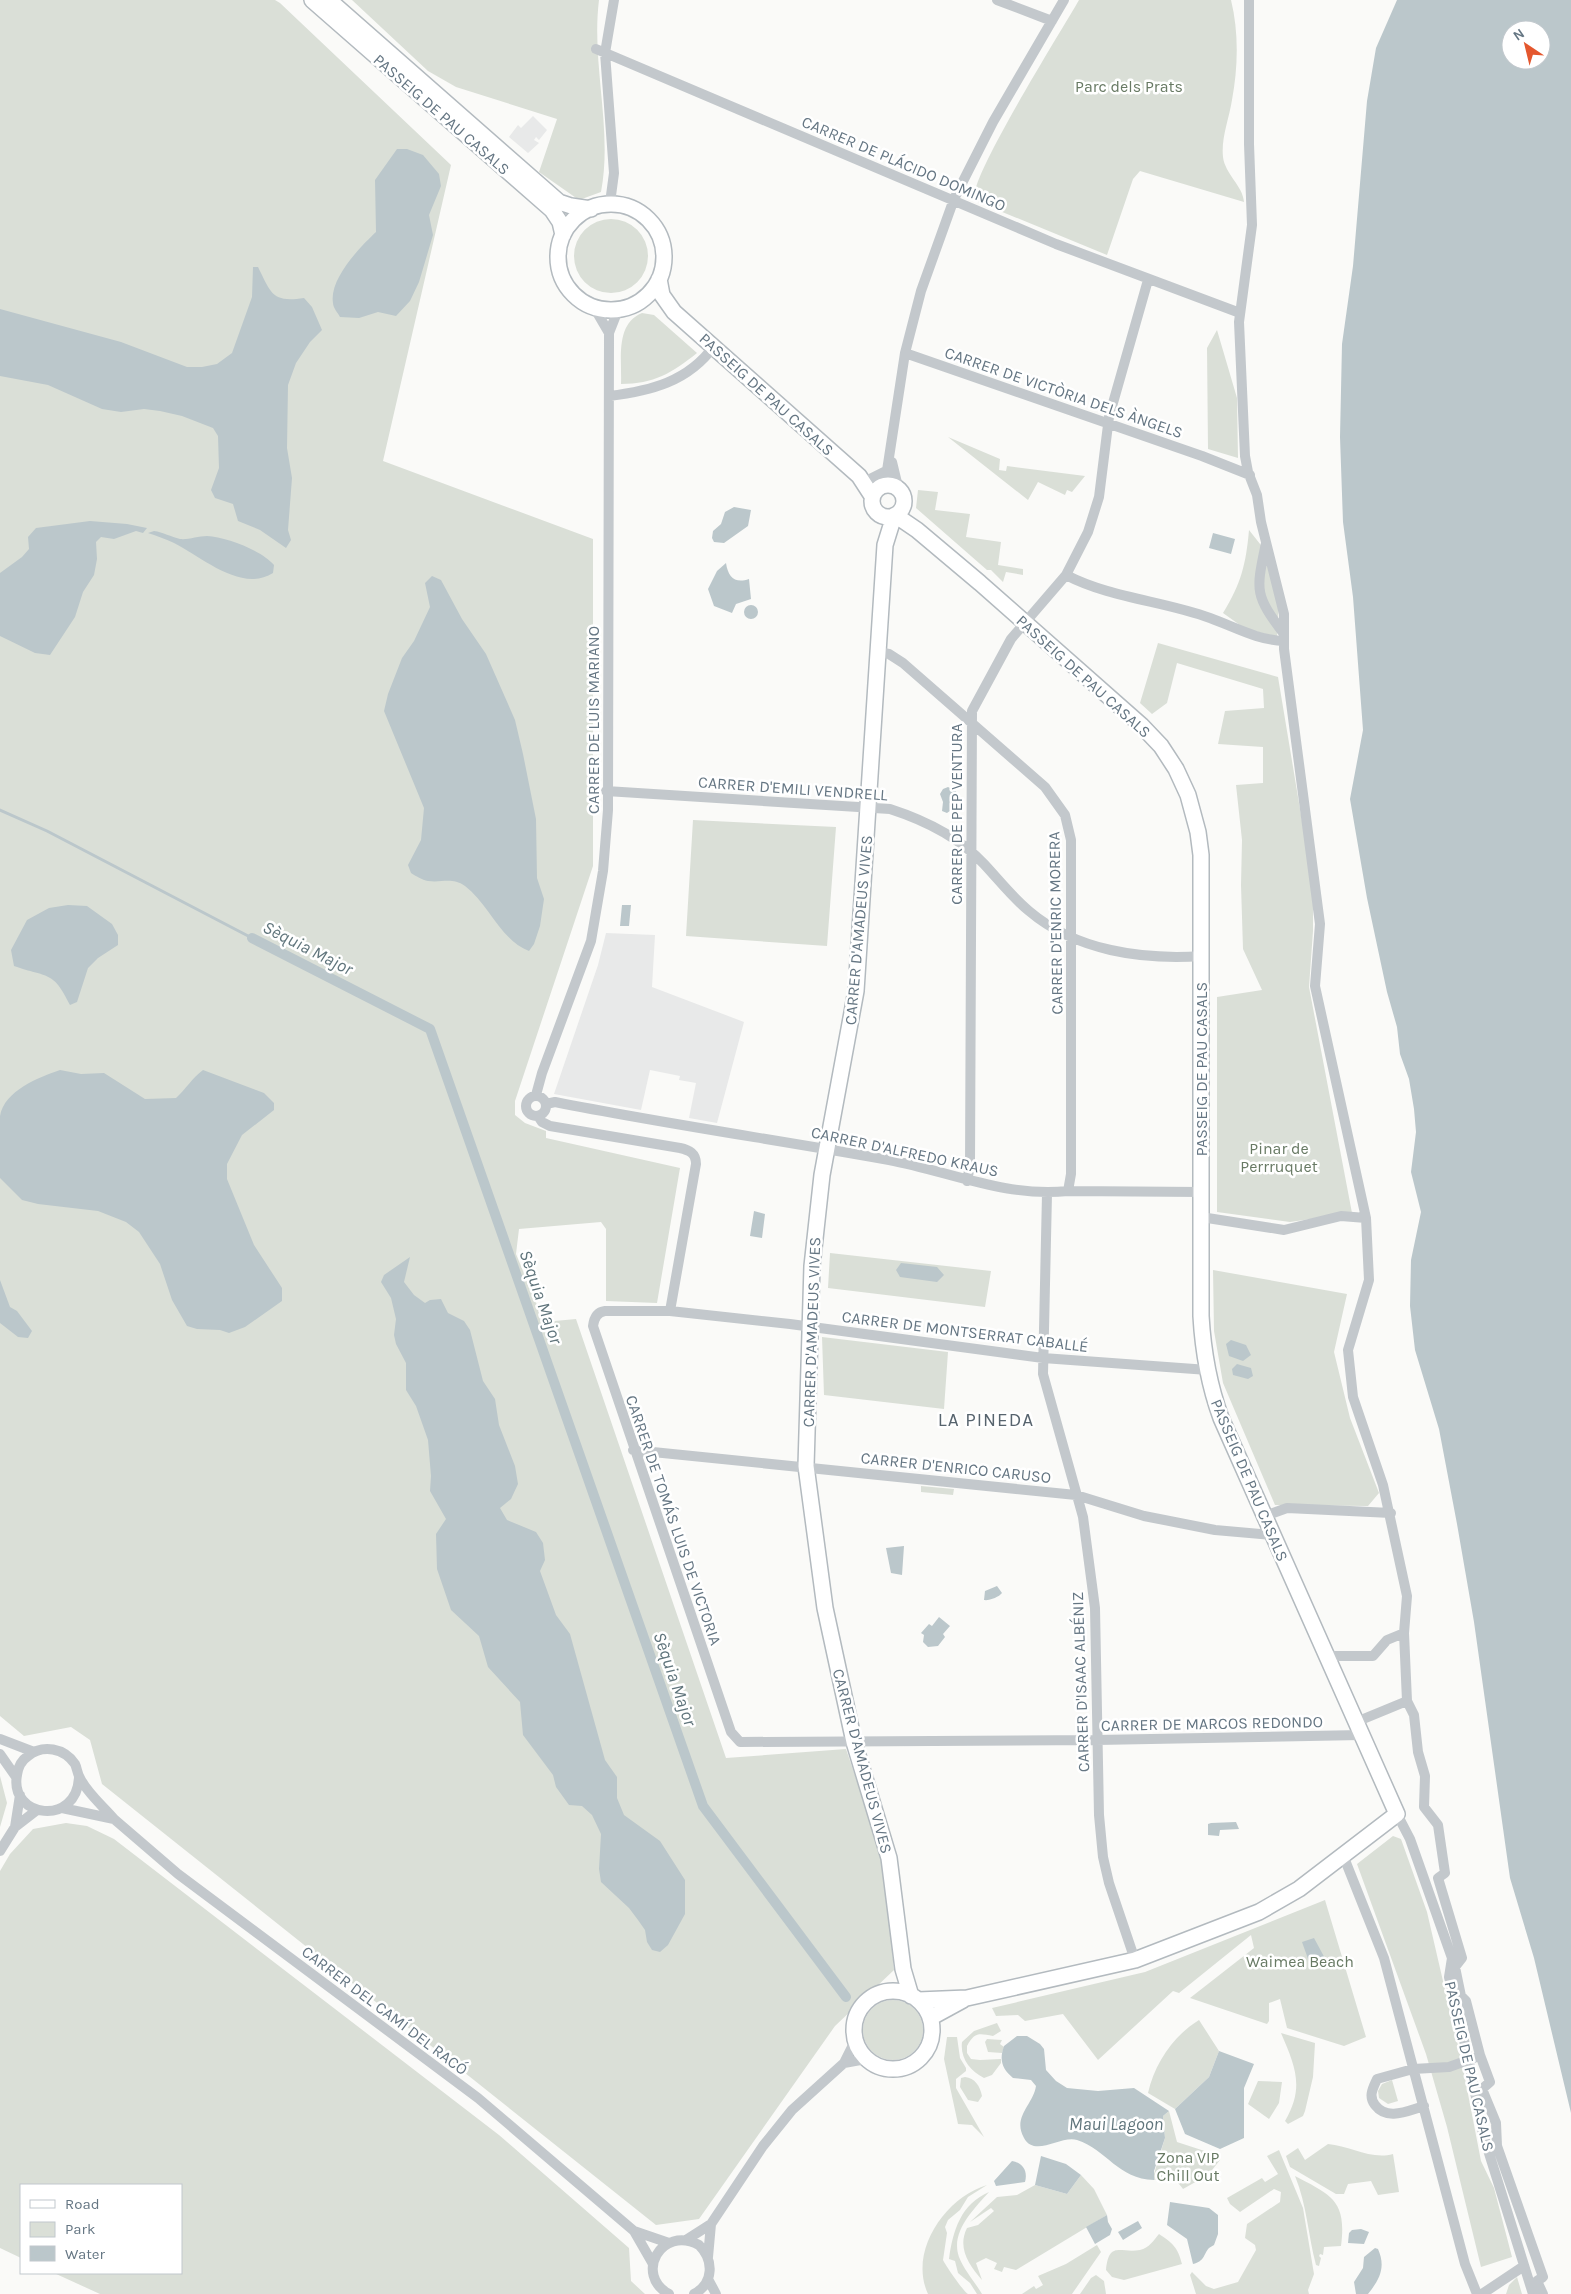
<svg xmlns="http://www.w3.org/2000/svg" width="1571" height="2294" viewBox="0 0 1571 2294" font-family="Karla,sans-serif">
	<rect width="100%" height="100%" fill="#fafaf8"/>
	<path fill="#e8e9e9" d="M533 116 547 130 539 140 536 137 534 140 539 143 528 153 509 137 518 125 521 128Z
		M606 933 655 935 652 987 744 1022 717 1123 689 1118 696 1083 679 1080 680 1076 650 1070 641 1110 554 1094 598 965Z"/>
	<path fill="#dadfd7" d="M0 0H275L280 3 451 165 383 461 593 539V866L515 1101V1115L525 1123 546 1131V1138L680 1168 657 1303 606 1301V1229L601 1222 519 1229 516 1254 544 1322 576 1319 726 1758 846 1749 883 1858 894 1970 835 2026 699 2219 656 2225 102 1784 90 1740 71 1727 24 1736 0 1716Z
		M352 0H599C591 64 613 129 601 192L579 200 539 172 557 119 456 87 428 71Z
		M1079 0H1231C1239 32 1238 68 1232 100 1229 119 1221 138 1223 157 1225 174 1243 186 1244 202L1140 171 1133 179 1107 255 978 202 975 198C967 181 1065 25 1079 0Z
		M574 256a37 37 0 1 1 74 0a37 37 0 1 1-74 0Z
		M642 313 654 315 697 353C672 373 654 384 621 384 622 359 615 324 642 313Z
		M1217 330 1237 398 1238 458 1208 449 1207 348Z
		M948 437 1000 459 999 470 1006 471 1007 466 1085 476 1072 492 1067 490 1065 495 1038 482 1028 500Z
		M918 490 938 492 935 510 970 514 966 537 1001 542 998 565 1023 569V575L1006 572 1003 582 991 570H987L916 508Z
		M1249 530 1264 549 1279 604 1277 637 1244 628 1223 613C1241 584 1246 564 1249 530Z
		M1158 643 1278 677 1313 887V931L1309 987 1352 1213 1290 1222 1217 1212V997L1262 990 1243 949 1241 885 1242 840 1236 785 1263 783V747L1218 744 1225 711 1264 708 1263 689 1177 663 1167 703 1152 714 1140 703Z
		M693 820 836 827 827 946 686 936Z
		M830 1253 991 1271 985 1307 828 1288Z
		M1213 1270 1347 1294 1334 1352 1350 1418 1379 1493 1368 1506 1275 1505 1223 1383 1214 1331Z
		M822 1337 948 1352 944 1409 824 1395Z
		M921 1486 954 1489 953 1495 921 1492Z
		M0 1776 7 1803 0 1827Z
		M66 1823 87 1826 114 1839 499 2135 629 2248 631 2281 645 2294H100L54 2273H181V2185H21V2258L0 2248V1871L10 1854 33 1829Z
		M1393 1836 1401 1839 1427 1912 1462 2063 1481 2161 1494 2188 1512 2257 1481 2267 1447 2127 1426 2054 1357 1864Z
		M1325 1900 1366 2037 1344 2046 1287 2028 1280 1999 1269 2003V2021L1267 2024 1190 1998 1254 1948 1251 1935 1179 1993 1173 1991 1098 2060 1063 2014 1025 2021 1018 2015 996 2016 992 2008 1145 1972Z
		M863 2030a30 30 0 1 1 60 0a30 30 0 1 1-60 0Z
		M1199 2020 1219 2051 1209 2077 1175 2109 1148 2093C1155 2063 1173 2036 1199 2020Z
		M997 2023 1001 2031 993 2036C980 2034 975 2031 967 2046V2053L971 2059 980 2060 1001 2059V2063L992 2075 984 2078C970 2071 960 2058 962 2042L974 2031Z
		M1281 2033 1315 2043 1313 2077 1305 2111 1303 2116 1288 2124 1285 2121C1305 2087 1295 2066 1281 2033Z
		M947 2037H957L960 2058 966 2068V2071L956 2079V2088L984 2137 972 2125 958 2124 944 2059Z
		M987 2039 1002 2040 1000 2044 1004 2047 1002 2053 988 2052 985 2042Z
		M965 2077C975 2078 980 2086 982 2096L978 2102 968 2100 960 2087 961 2078Z
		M1392 2080 1398 2101 1388 2104 1379 2098 1378 2091 1382 2084Z
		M1258 2081 1282 2082 1279 2103 1269 2119 1248 2104Z
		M1169 2111 1177 2142 1220 2156V2160L1208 2175 1183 2189C1175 2177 1167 2178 1154 2180L1153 2177 1165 2138 1163 2116Z
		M1328 2144C1350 2146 1371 2160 1393 2154L1399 2192 1378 2195 1371 2181 1348 2184 1344 2194H1336L1290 2167 1286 2156 1298 2148 1305 2160Z
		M1279 2150 1303 2208 1314 2274 1308 2290 1309 2294H1196L1190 2275 1192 2272 1206 2286 1214 2289 1238 2282 1256 2250 1255 2245 1245 2238 1247 2224 1280 2202 1281 2192 1274 2189 1240 2212 1230 2204 1227 2198 1262 2178 1265 2182 1278 2174 1267 2156Z
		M1081 2175 1094 2189 1107 2215 1016 2270 1004 2267 1002 2272 994 2269 997 2263 986 2258 976 2263 982 2280C969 2265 957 2248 967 2228L978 2225 994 2211 991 2208 970 2222 997 2197 1017 2195 1035 2185 1067 2194Z
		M1295 2176C1331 2195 1347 2200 1341 2246L1324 2247 1323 2255 1320 2254 1319 2256 1321 2258 1319 2266 1316 2265C1308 2235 1307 2205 1295 2176Z
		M987 2185 968 2197 960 2210 948 2220 945 2227 947 2233 943 2260C946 2266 963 2291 968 2294H928C908 2251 946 2197 987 2185Z
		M989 2192C974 2209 950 2232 959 2257 964 2270 975 2282 982 2294H977L970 2283 958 2273 955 2261 949 2259C953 2230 961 2204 989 2192Z
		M1159 2234C1173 2243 1178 2248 1182 2264L1124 2280 1112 2277 1106 2270C1109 2240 1121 2254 1140 2250 1149 2248 1154 2240 1159 2234Z
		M1097 2245 1101 2252 1072 2294H1022L1034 2286 1036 2289 1043 2285 1038 2276 1066 2264Z
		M1096 2275 1104 2281 1106 2294H1080L1091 2278Z
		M1517 2277 1522 2294H1506L1509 2285Z"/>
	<path fill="#bbc7cb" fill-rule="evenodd" d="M1397 0H1571V2113L1534 1958 1510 1878 1474 1622 1457 1524 1439 1429 1415 1350 1410 1306 1411 1260 1421 1212 1411 1172 1416 1132 1414 1109 1409 1079 1400 1054 1397 1027 1387 992 1367 898 1350 799 1363 730 1353 597 1343 522 1340 437 1342 344 1353 266 1367 101 1376 48ZM1511 30H1541V60H1511Z
		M397 149H407L423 155 439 174 441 186 429 215 433 235 419 282 410 301 396 316 378 312 359 318 340 317C338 313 333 308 333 303 329 279 360 247 376 232L375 180Z
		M253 267H258C271 293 272 303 304 298L312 307 322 330 310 342 296 363 288 385 287 448 292 478 288 530 291 540 286 548 260 530 238 521 233 504 215 498 211 490 219 468 218 436 213 428 182 416 160 411 144 409 121 412 102 409 48 385 0 376V309L121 342 187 367H202L217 364 232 353 252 297Z
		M734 507 751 510 748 526 724 543 714 542 712 538 713 531 721 524 725 512Z
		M90 521 127 524 147 528 143 533 136 531 114 539 101 537 96 542 97 559 94 575 83 592 75 617 50 655 35 653 0 636V573L22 557 29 549 28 537 36 528Z
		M154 531C163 532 171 537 180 539 188 540 198 536 207 536 226 537 261 550 274 565L273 573C241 593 202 557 174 543 166 539 157 536 148 533Z
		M1213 533 1235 539 1231 554 1209 548Z
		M726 563C728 577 735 584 749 579L751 599 736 604 732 613 714 606 708 589 717 571Z
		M432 576 441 580 462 619 486 654 515 720 523 754 536 819 537 878 544 899 540 926 534 944 529 951C501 941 489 904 465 886 452 877 442 883 428 881 422 880 416 876 411 873L408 865 421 840 424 808 384 711 388 694 402 658 414 641 430 607 425 583Z
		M744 612a7 7 0 1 1 14 0a7 7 0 1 1-14 0Z
		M948 787 956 791C957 799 954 809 947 813L942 811 943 802 940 794 943 789Z
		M68 905 87 906 112 924 118 935V945L98 958 88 968 77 1002 70 1005C53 970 48 978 14 966L11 950 27 920 49 908Z
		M622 905H631L629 926H620Z
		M60 1070 81 1074 104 1073 145 1099 176 1098C186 1089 192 1078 203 1070L264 1093 274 1103V1110L242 1135 227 1164V1179L254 1245 282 1288V1301L245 1327 229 1333 220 1330 197 1329 187 1326 172 1300 160 1264 139 1232 126 1222 98 1211 38 1204 22 1200 0 1178C0 1158 0 1135 0 1116 4 1091 39 1077 60 1070Z
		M754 1211 765 1214 762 1238 750 1236Z
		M410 1257 404 1282 414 1295 425 1303 430 1300 441 1299 448 1313 464 1321 470 1330 483 1381 495 1399 499 1425 515 1466 518 1484 511 1499 500 1508 507 1520 536 1532 543 1543 545 1560 540 1571 556 1615 570 1634 605 1760 617 1777V1798L624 1815 660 1841 685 1880V1914L668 1945 660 1952 652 1950 647 1942 645 1930 638 1920 629 1908 601 1882 599 1869 601 1834 592 1815 582 1806 569 1805 556 1787 553 1775 523 1735 520 1702 488 1667 479 1636 451 1610 437 1569 436 1534 446 1519 430 1491 431 1476 428 1440 416 1406 406 1390V1363L396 1344 394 1335 396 1319 391 1298 381 1282 384 1275Z
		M901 1263 937 1267 944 1275 937 1282 900 1277 896 1270Z
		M0 1280 10 1307 17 1311 32 1331 28 1338 18 1337 0 1323Z
		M1231 1340 1246 1345 1251 1355 1243 1361 1229 1356 1226 1344Z
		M1237 1364 1251 1368 1253 1376 1248 1379 1233 1375 1232 1369Z
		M904 1546 902 1575 891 1573 886 1548Z
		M997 1586 1002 1593C999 1597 989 1601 984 1600L985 1591Z
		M939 1617 950 1626 943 1634 945 1637 938 1646 928 1647 923 1642 924 1635 921 1633 929 1624 932 1626Z
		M1236 1822 1239 1829 1220 1830 1219 1836 1208 1835V1824L1211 1823Z
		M1314 1938 1328 1964 1312 1970 1302 1942Z
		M1017 2036H1027L1040 2044 1044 2049 1046 2070 1056 2081 1067 2088 1098 2091 1134 2088 1169 2111 1163 2116 1165 2138 1154 2171V2180C1118 2179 1107 2150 1077 2140 1061 2135 1035 2158 1024 2138 1012 2117 1033 2105 1036 2086L1031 2080 1013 2078C1002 2069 999 2060 1004 2046Z
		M1219 2051 1254 2064 1244 2088V2138L1220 2149 1185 2134 1175 2109 1209 2077Z
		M1041 2156 1066 2164 1081 2175 1067 2194 1035 2185Z
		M1012 2161C1023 2163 1028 2171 1025 2182L996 2186 994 2181Z
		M1170 2202 1209 2208 1218 2215V2234L1214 2245 1209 2248C1203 2255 1205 2261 1193 2264L1187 2239 1167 2225Z
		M1107 2215 1108 2222 1112 2229 1110 2235 1095 2244 1086 2227Z
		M1138 2221 1142 2228 1123 2240 1118 2232Z
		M1361 2229 1369 2232 1364 2244 1348 2243 1349 2233 1352 2230Z
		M1375 2248 1378 2249C1386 2267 1380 2279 1368 2294H1356L1354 2282 1363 2268 1364 2257Z"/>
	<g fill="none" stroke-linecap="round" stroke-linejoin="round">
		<path stroke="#bbc7cb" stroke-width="3" d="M0 810 47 831 252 938"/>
		<path stroke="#bbc7cb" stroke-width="10" d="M252 938 430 1029 703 1806 846 1997"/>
		<g stroke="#b3babf" stroke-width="18">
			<path id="secondary" d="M312 0 552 210 560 222 563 235
				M329 0 559 202 571 206 591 209
				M558 257a53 53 0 1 1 106 0a53 53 0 1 1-106 0Z
				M659 279 662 295 674 312 859 476 872 496
				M872 501a16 16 0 1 1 32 0a16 16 0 1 1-32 0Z
				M895 515 917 530 980 583 1141 725 1161 746 1176 769 1188 795 1198 832 1201 855V1316C1203 1351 1209 1385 1221 1418L1397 1814 1299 1889 1259 1912 1135 1960 967 1998 918 2000
				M894 516 885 545 856 991 822 1175 812 1266 806 1466 825 1608 854 1742 889 1858 903 1969 911 1996
				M854 2030a39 39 0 1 1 78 0a39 39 0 1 1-78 0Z
				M930 2018 963 2000"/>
		</g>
		<path stroke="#c3c8cc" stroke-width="10" d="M997 0 1052 21
			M1249 0V144L1252 225 1239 322 1245 456 1248 472 1257 495 1261 522 1284 614V649L1320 924 1315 986 1366 1218 1369 1280 1348 1350 1353 1397 1383 1485 1407 1596 1404 1633 1407 1701 1414 1715 1418 1752 1425 1776 1424 1807 1438 1825 1445 1873 1438 1878 1462 1958 1455 1967 1461 1996 1466 2001 1480 2055 1490 2082 1482 2089 1496 2123 1497 2146 1543 2277 1537 2281 1543 2294
			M596 49 1056 244 1240 313
			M610 203 614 173 605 53 614 0
			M595 309 609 333 618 310
			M905 353 1202 456 1250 475
			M609 396C650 391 688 382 714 346
			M892 462 898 487
			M868 480 888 470
			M888 484 886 477 905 353 921 291 954 199 993 122 1064 0
			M1266 543C1256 591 1254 594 1284 634
			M1066 575C1110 598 1164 601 1210 618 1235 627 1257 640 1284 641
			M878 652 889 654 903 663 1045 787 1065 815 1071 840V1174L1068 1191
			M606 791 890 809C924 820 960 838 984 864 999 880 1012 897 1029 911 1076 951 1142 960 1202 956
			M536 1095 542 1073 591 941 603 871 608 810 609 333
			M526 1106a10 10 0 1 1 20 0a10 10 0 1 1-20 0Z
			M546 1104 555 1102C666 1124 778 1140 889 1160 948 1171 1007 1198 1068 1191L1201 1192
			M538 1116 542 1122 550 1126 680 1148C689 1150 696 1153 696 1164L670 1311
			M967 1181 970 1166 972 711 1011 639 1066 575 1088 532 1099 497 1109 417 1148 280
			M1047 1194 1043 1374 1083 1517 1095 1608 1099 1815 1103 1857 1109 1883 1135 1960
			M1201 1217 1284 1230 1341 1216 1366 1218
			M1208 1370 1043 1358 790 1324 670 1311H605C597 1312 594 1318 593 1326L731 1732 740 1742 1097 1740 1361 1735
			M633 1450 1076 1495 1144 1516 1215 1530 1273 1535
			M1265 1516 1287 1508 1391 1513
			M1327 1656H1373L1387 1640 1404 1633
			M1356 1722 1407 1701
			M0 1739 34 1752
			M0 1754 16 1777
			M20 1795 15 1827 37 1810
			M62 1808 114 1819C103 1806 87 1793 80 1778 77 1773 77 1768 75 1764 64 1748 43 1744 28 1756 22 1760 18 1767 17 1775 9 1818 77 1827 79 1777
			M1397 1814 1410 1839 1452 1958 1449 1977 1470 2066 1483 2134 1533 2294
			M114 1819 178 1874 478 2098 634 2231
			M0 1851 15 1827
			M1343 1855 1384 1958 1465 2264 1477 2294
			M844 2063 866 2059
			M1424 2106C1407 2111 1387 2121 1375 2105 1368 2096 1373 2088 1377 2079L1413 2069 1449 2067 1474 2058
			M686 2240 711 2224 763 2146 792 2110 844 2063 855 2041
			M708 2257 711 2224
			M653 2264 634 2231 669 2243
			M708 2279 716 2294
			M669 2294C634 2275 661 2225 699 2245 714 2260 714 2283 694 2294
			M1482 2294 1524 2266"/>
		<use href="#secondary" stroke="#fff" stroke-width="15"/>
	</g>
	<g text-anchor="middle" stroke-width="5" stroke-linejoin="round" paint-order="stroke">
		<g font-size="16" fill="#687a64" stroke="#fff">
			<text x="1129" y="92">Parc dels Prats</text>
			<text x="1279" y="1154">Pinar de<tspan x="1279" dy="18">Perrruquet</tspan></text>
			<text x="1300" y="1967">Waimea Beach</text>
			<text x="1188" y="2163">Zona VIP<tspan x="1188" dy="18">Chill Out</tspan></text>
		</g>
		<g font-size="16" fill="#657683" stroke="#fff">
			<text transform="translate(442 114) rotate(41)" y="6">PASSEIG DE PAU CASALS</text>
			<text transform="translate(904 163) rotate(23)" y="6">CARRER DE PLÁCIDO DOMINGO</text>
			<text transform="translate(1064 392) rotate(19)" y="6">CARRER DE VICTÒRIA DELS ÀNGELS</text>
			<text transform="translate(767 394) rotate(42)" y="6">PASSEIG DE PAU CASALS</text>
			<text transform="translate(1084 676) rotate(42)" y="6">PASSEIG DE PAU CASALS</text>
			<text transform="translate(593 720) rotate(-90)" y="6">CARRER DE LUIS MARIANO</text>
			<text transform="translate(793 788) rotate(4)" y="6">CARRER D'EMILI VENDRELL</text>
			<text transform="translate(956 814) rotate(-90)" y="6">CARRER DE PEP VENTURA</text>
			<text transform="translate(1055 923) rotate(-91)" y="6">CARRER D'ENRIC MORERA</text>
			<text transform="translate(858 930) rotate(-85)" y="6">CARRER D'AMADEUS VIVES</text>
			<text transform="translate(1201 1069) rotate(-90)" y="6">PASSEIG DE PAU CASALS</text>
			<text transform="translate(905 1151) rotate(12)" y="6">CARRER D'ALFREDO KRAUS</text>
			<text transform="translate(965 1331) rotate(7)" y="6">CARRER DE MONTSERRAT CABALLÉ</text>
			<text transform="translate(811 1332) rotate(-88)" y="6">CARRER D'AMADEUS VIVES</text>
			<text transform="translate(956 1467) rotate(6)" y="6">CARRER D'ENRICO CARUSO</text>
			<text transform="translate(1250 1480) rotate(67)" y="6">PASSEIG DE PAU CASALS</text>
			<text transform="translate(674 1520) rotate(71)" y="6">CARRER DE TOMÁS LUIS DE VICTORIA</text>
			<text transform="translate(1080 1682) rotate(-92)" y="6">CARRER D'ISAAC ALBÉNIZ</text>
			<text transform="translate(1212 1723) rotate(-1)" y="6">CARRER DE MARCOS REDONDO</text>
			<text transform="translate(863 1761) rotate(75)" y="6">CARRER D'AMADEUS VIVES</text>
			<text transform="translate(385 2010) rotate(37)" y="6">CARRER DEL CAMÍ DEL RACÓ</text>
			<text transform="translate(1470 2066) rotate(77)" y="6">PASSEIG DE PAU CASALS</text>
		</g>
		<g font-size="18" font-style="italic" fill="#60757c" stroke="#fff">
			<text transform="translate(308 948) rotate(27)" y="6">Sèquia Major</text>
			<text transform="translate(541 1297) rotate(71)" y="6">Sèquia Major</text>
			<text transform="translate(675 1679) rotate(71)" y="6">Sèquia Major</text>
			<text x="1116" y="2130">Maui Lagoon</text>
		</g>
		<g font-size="19" letter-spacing="1" fill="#57646e" stroke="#fff">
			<text x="986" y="1426">LA PINEDA</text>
		</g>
	</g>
	<rect x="20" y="2184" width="162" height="90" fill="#ffffff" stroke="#c1c8cd"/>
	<rect x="30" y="2200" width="25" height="8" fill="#ffffff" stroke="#c1c8cd"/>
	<text x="65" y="2209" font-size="15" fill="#657683">Road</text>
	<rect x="30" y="2222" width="25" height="15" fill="#dadfd7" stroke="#c1c8cd"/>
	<text x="65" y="2234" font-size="15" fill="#657683">Park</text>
	<rect x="30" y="2246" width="25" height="15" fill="#bbc7cb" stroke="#c1c8cd"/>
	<text x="65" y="2259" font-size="15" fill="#657683">Water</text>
	<g transform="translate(1526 45) rotate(325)"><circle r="24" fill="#ffffff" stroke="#c1c8cd"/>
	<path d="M0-4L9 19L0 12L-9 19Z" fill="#e4572e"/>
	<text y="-8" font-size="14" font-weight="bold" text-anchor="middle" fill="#657683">N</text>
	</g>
</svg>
